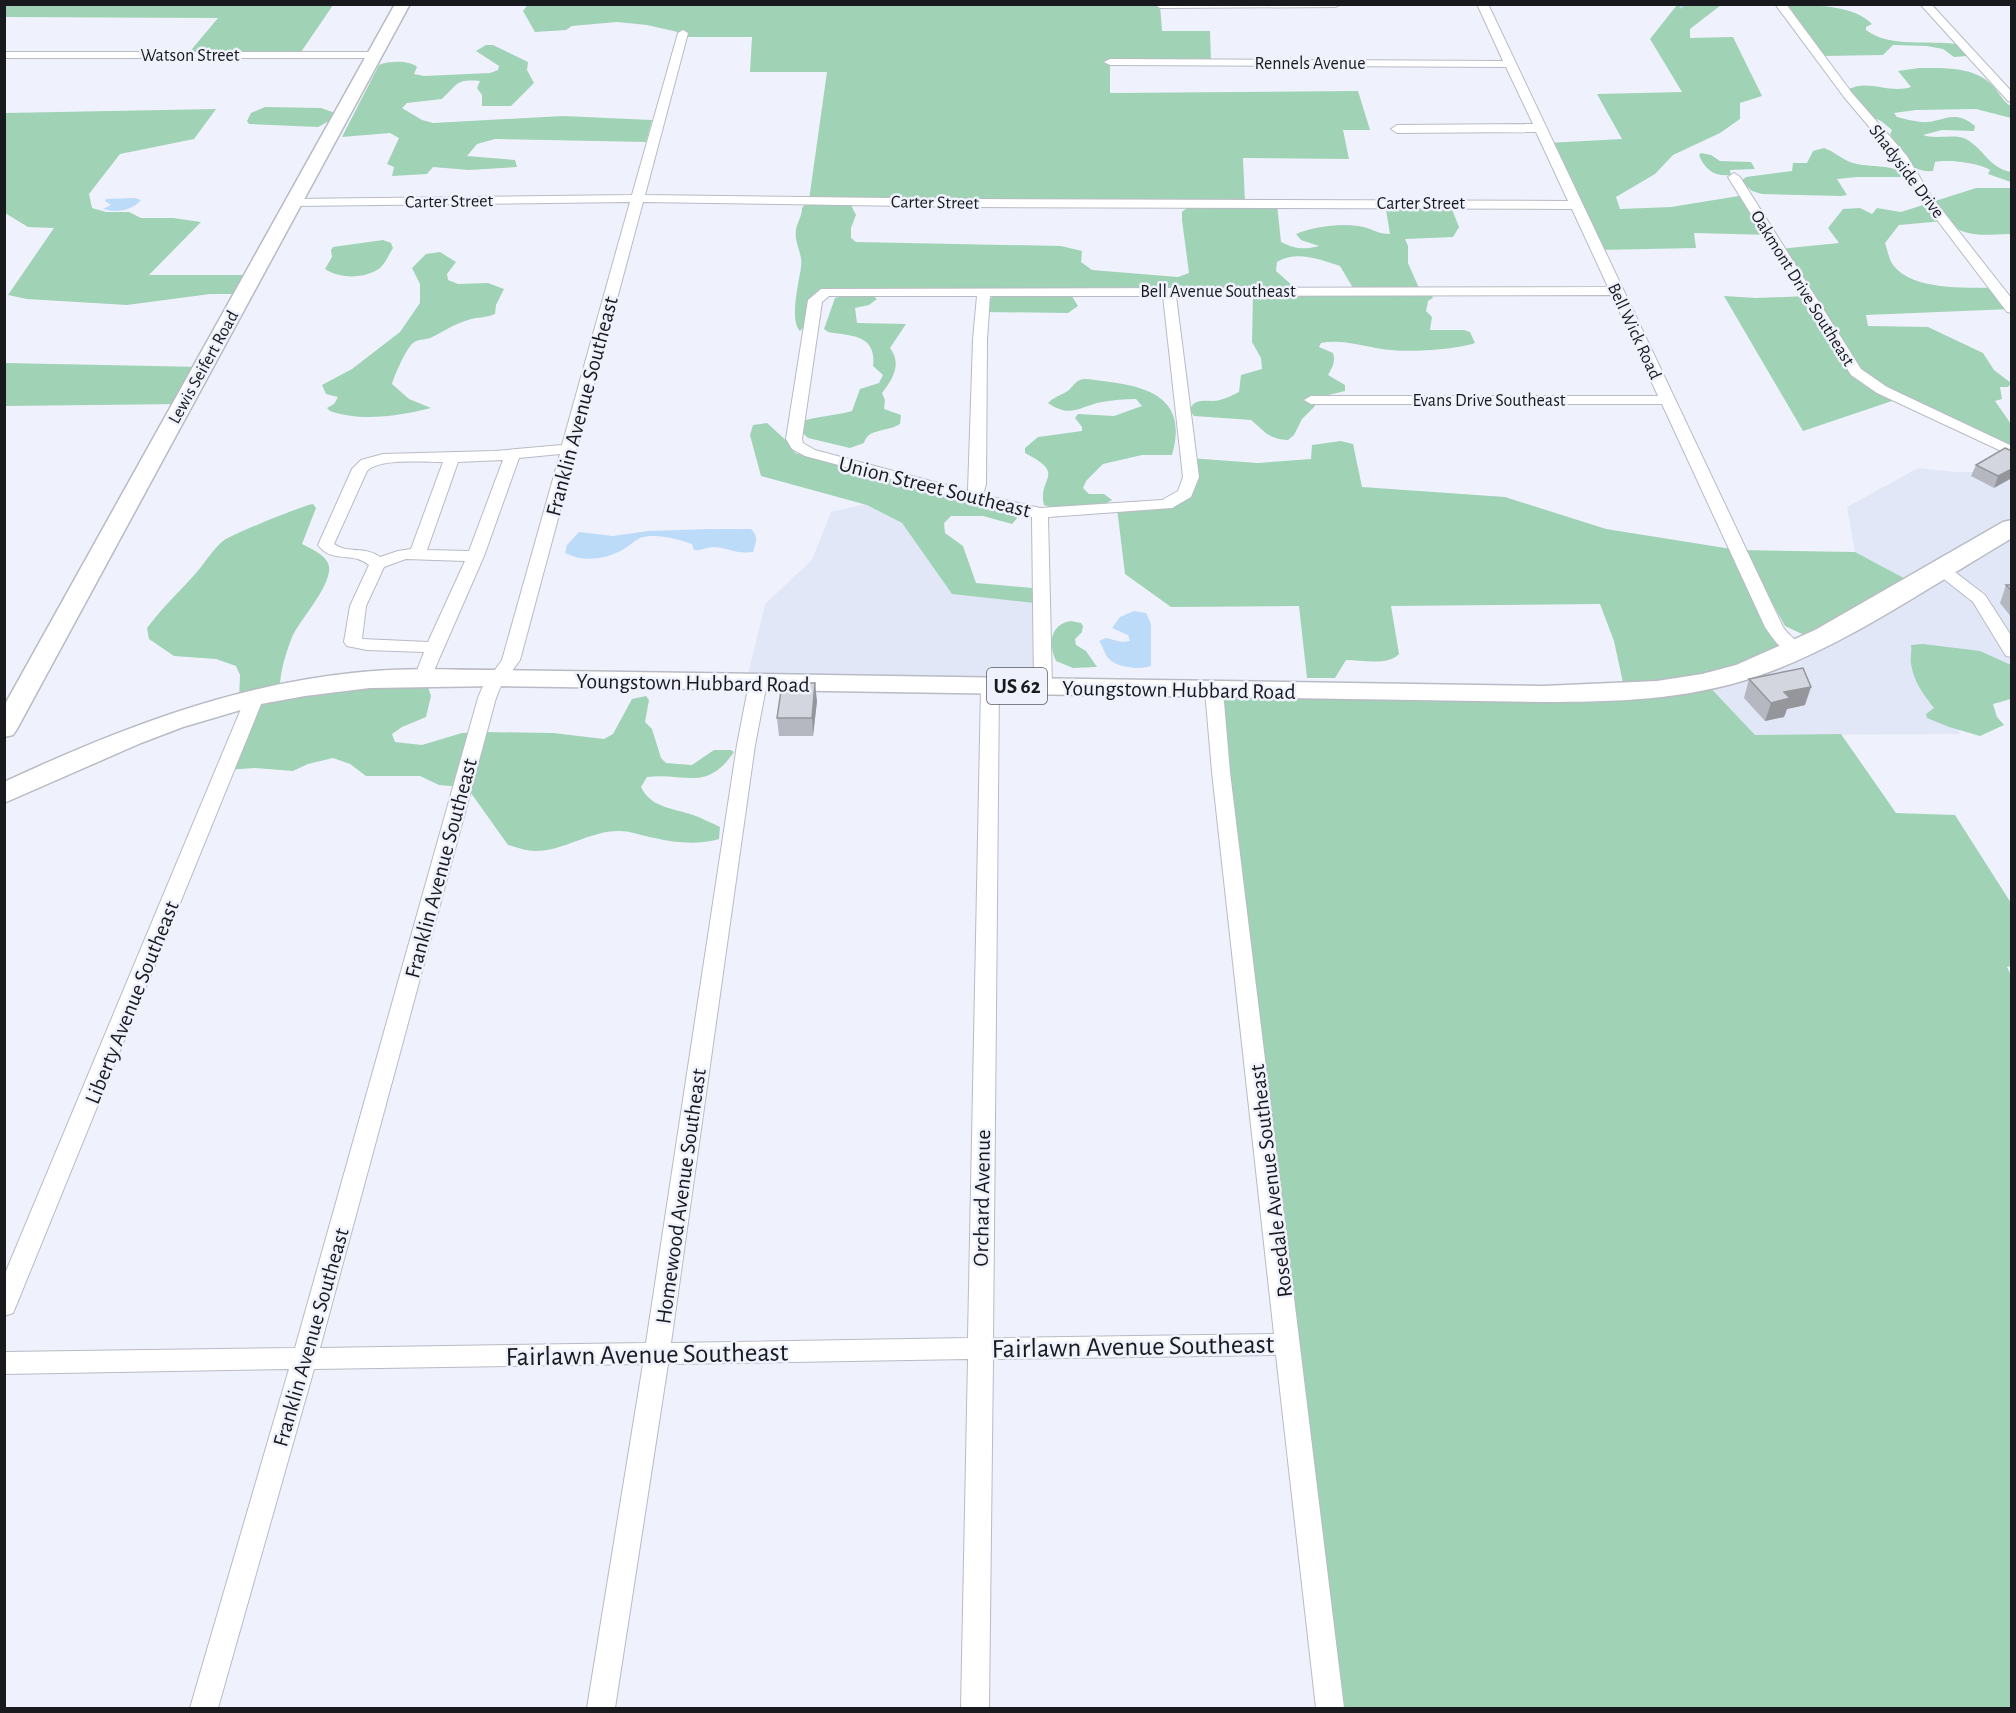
<svg xmlns="http://www.w3.org/2000/svg" width="2016" height="1713" viewBox="0 0 2016 1713" font-family="'Alegreya Sans',sans-serif">
	<rect width="100%" height="100%" fill="#eff2fc"/>
	<path fill="#e2e7f8" d="M2011 452V670L1926 669 1960 734 1755 735 1705 682 1914 584 1855 552 1847 507 1918 468 1955 472H1974Z
		M866 504 902 523 952 594 1041 603 1043 686 746 683 765 604 812 560 831 512Z"/>
	<path fill="#a0d2b6" d="M5 4 333 5 299 55H187L218 18 5 17Z
		M528 4 1160 5 1162 31H1210L1211 63H1110V93L1358 91 1370 130H1343L1349 159 1243 158 1245 203 849 201 856 215 851 228V238L856 242 1061 246 1082 251 1081 262 1092 270 1178 277 1189 273 1182 220V212L1188 207 1277 204 1281 242C1295 249 1304 250 1319 246L1301 240 1296 234C1316 226 1346 222 1367 228 1376 231 1380 234 1390 234L1385 204 1451 207 1459 227 1453 237 1405 239 1408 246V263L1419 288H1353L1340 266C1320 260 1297 250 1277 262L1276 271 1294 287 823 289C799 299 814 319 800 331 789 320 799 282 801 267 803 253 794 244 796 230 797 222 802 217 802 208L809 200 827 72H750L752 37H682V33L647 25 617 22 572 26 566 30 535 32 523 11Z
		M1677 5H1721L1690 29V38L1733 37 1762 96 1740 103V119L1720 133 1673 155 1655 174 1616 197 1620 209 1671 207 1745 195 1771 235 1694 233 1696 248 1597 250 1547 143 1622 139 1597 94 1682 92 1650 39Z
		M1784 5C1810 5 1853 4 1872 24L1866 27V30C1889 48 1930 40 1957 44L1967 56 1954 57 1943 49 1927 46 1893 45 1883 55 1823 56 1790 8Z
		M486 45H493L528 62 527 70 534 83 511 106H482V95L477 88 480 81C456 79 458 84 442 99L407 103 402 108 422 120 433 123 563 116 652 120 646 142 495 139 477 144 467 156 515 160 517 167 469 170 433 167 427 174 392 176 394 167 387 164 399 138 390 133 342 137 379 65C389 61 409 60 417 67L414 74 424 76 490 73 498 70 499 66 476 51Z
		M1919 68C1942 68 1974 66 1992 85 1999 92 2003 102 2011 106V118L1976 109 1916 110 1894 113 1897 117C1905 119 1913 121 1921 122 1940 124 1954 107 1975 126L1974 131 1942 130 1923 135C1936 140 1954 133 1966 139 1984 149 1989 168 2011 172V182L1988 174 1990 170C1980 163 1947 159 1935 162L1933 171C1908 173 1901 154 1890 134L1892 130 1881 121 1865 114 1849 89C1869 79 1889 94 1911 87L1898 71Z
		M265 107 321 108 335 113 329 121 318 127 249 124 247 121 251 113Z
		M216 109 194 139 120 154 89 194 92 208 106 212H129L141 218H173L201 222 149 275H254L243 294H210L127 305 27 299 8 295 54 228 28 227 5 213V113Z
		M1824 148C1835 152 1843 160 1853 163 1869 168 1896 163 1907 177H1857L1837 179 1847 195 1841 196 1762 194 1752 191 1741 181 1746 177 1792 171 1793 163H1807L1813 151Z
		M1701 153 1711 155 1720 161 1751 162 1755 169 1730 170 1731 175C1715 177 1705 170 1699 155Z
		M1976 188H2011V236L2009 234C1981 235 1968 238 1944 221L1899 225 1885 243C1887 249 1889 259 1893 265 1913 291 1965 287 1995 288L2011 309 1866 315 1868 326 1928 327 1983 353 1994 370 2011 383 2008 387H2000L2002 399 1995 401 2011 424V442L2008 450 1898 399 1803 431 1724 296 1756 298 1808 296 1779 249 1839 243 1828 228 1843 209 1860 208 1872 214 1877 208 1901 212Z
		M383 240 391 243 393 248C389 254 385 264 380 268 365 279 340 279 325 269L332 257 331 250 333 247Z
		M440 252 456 262 447 274 448 280 458 284 488 283 504 289 496 305 495 314C486 318 477 317 468 320 454 324 443 332 430 338 424 340 418 339 413 343 406 349 394 376 392 384L409 399 431 408C399 416 361 422 330 411L327 408 334 404 338 397 326 394 322 385 352 369 400 332 420 303V284L412 268 426 254Z
		M1070 293 1078 306 1068 313 985 312 987 301 994 296Z
		M1430 293 1433 298 1428 301 1426 311 1432 317 1430 330H1464L1470 332 1475 343C1455 350 1403 353 1382 349 1362 346 1341 339 1321 343L1319 347 1333 353C1336 362 1332 368 1328 375L1345 385V391L1316 398 1315 406 1302 419 1294 435 1288 440C1266 438 1266 432 1251 420L1194 416 1190 411C1193 396 1209 403 1220 400 1227 398 1233 395 1239 392L1241 375 1262 369 1261 358 1252 342 1253 294Z
		M852 294H871L877 299 869 305 855 308 857 323 906 324 890 348C902 364 893 379 882 393L885 400 884 409 901 415 900 424C888 432 868 428 864 443L850 448 808 438 802 432 799 422C817 416 834 416 852 411L860 389 879 383 883 375 873 366C877 334 850 336 828 332L824 329 835 298Z
		M5 363 203 367 182 404 5 406Z
		M1083 379C1092 379 1101 381 1110 382 1156 388 1187 403 1172 455H1142L1103 464 1086 481 1083 488 1089 494H1104L1112 500 1105 504 1053 508 1044 505C1037 477 1068 475 1025 453V448L1038 437 1082 431V427L1075 418 1078 414 1114 416 1142 406 1136 399C1125 399 1113 400 1102 402 1080 406 1071 419 1048 403 1054 397 1059 396 1066 392 1073 388 1074 381 1083 379Z
		M767 423 789 443 795 453 875 474 917 488 1000 509 1019 516 1012 524 983 516H951L944 523 945 533 963 546 976 583 1033 588 1035 603 952 594 902 523 867 505 761 476 750 435 753 425Z
		M1341 441 1353 444 1362 487 1505 497 1606 529 1738 550 1855 552 1915 584 1817 641 1785 626 1774 606 1766 608 1788 645 1705 682 1755 735 1841 734 1896 813 1955 815 2011 903V966L2007 967 2012 977 2011 1708H1330L1214 690 1625 692 1614 641 1600 604 1391 606 1399 654C1388 666 1362 660 1346 660L1335 678H1307L1299 606 1171 607 1125 574 1117 508 1178 500 1189 458 1258 463 1311 459 1312 445Z
		M313 504 316 508 302 544C311 549 323 553 328 563 336 581 300 619 292 637 286 653 279 674 280 691L427 684 431 696 426 717 402 727 392 734 395 742 422 745 462 733 484 732 553 733 604 739 613 734 632 699 646 696 649 700 645 722 652 729 661 758 666 763 692 765 714 750H731L734 752C706 793 685 772 647 777L641 787C651 808 673 808 693 815 702 818 711 823 720 827L719 839C699 845 675 843 655 838 642 836 632 831 619 831 589 831 564 851 535 851 526 851 516 847 508 845L471 793 462 787 439 785 420 776H366L350 764 333 758 308 764 293 771 255 768 226 770 255 697 239 701 240 675 236 666 216 659 174 656 149 639 147 628C162 608 180 591 196 573 205 563 213 549 223 541 230 535 304 505 313 504Z
		M1071 621 1081 623 1083 626 1082 632 1075 639 1076 645 1086 651 1097 667 1073 668 1056 661C1048 644 1050 624 1071 621Z
		M1923 644 1980 651 2011 665V699L1993 704 1997 717 2004 725 1980 736 1949 727 1927 718 1926 714 1934 708C1923 694 1914 682 1911 664 1910 658 1912 652 1911 645Z"/>
	<path fill="#bbdbf9" d="M135 198 141 200C131 211 117 213 103 209L111 205 105 201 106 199Z
		M709 529H751C759 537 756 542 753 552 735 554 729 548 714 547 707 547 701 551 694 550L692 544C676 539 656 533 640 538 635 540 629 546 624 549 606 559 585 563 565 553L567 545 579 532 613 536 648 531Z
		M1134 611 1146 613 1151 624V666C1140 670 1117 668 1108 658 1104 653 1103 646 1099 641L1106 638 1122 642 1130 641 1128 635 1112 628 1120 617Z"/>
	<g fill="none" stroke-linecap="round" stroke-linejoin="round">
		<path stroke="#bbdbf9" stroke-width="3" d="M1681 7 1684 4"/>
		<g stroke="#b8bbc4" stroke-width="2">
			<path id="street" d="M1341 4 1336 7 1160 8 1155 5Z
				M1477 4H1488L1783 627C1789 636 1798 641 1805 650L1802 654C1785 658 1774 640 1765 627L1662 404H1311L1304 400 1311 396H1658L1612 295 1176 296 1199 477 1191 497 1172 508 1048 517 1052 686 1049 690H1037L1034 686 1032 517 805 456 792 449 786 439 808 300 821 289 1608 287 1572 209 973 207 643 202 520 660 500 688 496 698 320 1348 646 1343 737 745 749 683 752 679H764L767 683 755 745 671 1343 968 1338 981 687 984 683H996L999 687 993 1338 1274 1334 1212 772 1205 690 1208 686H1220L1223 690 1230 772 1344 1708H1316L1276 1355 993 1359 989 1708H961L968 1359 668 1364 615 1708H587L643 1364 314 1369 218 1708H190L289 1369 4 1374V1352L295 1348 478 698 482 688 502 660 560 454 519 458 484 556 429 682H417L414 678 424 652 367 650 347 646 344 642 350 606 369 565C353 551 332 564 318 545L352 469 361 460 383 454 495 451 562 445 630 202 294 206 290 205 288 202 290 199 632 195 678 33 683 30 688 33 645 195 973 199 1568 201 1536 132 1397 133 1391 129 1397 125 1533 124 1506 67 1110 65 1104 62 1110 59 1503 61ZM829 296H977L973 340 968 491 815 450 803 443 802 439 822 302ZM990 296H1163L1183 477 1178 491 1162 500 1040 508 983 495 986 484 987 340ZM503 460 469 551 427 550 458 462ZM443 462 411 549 398 551 380 557C366 546 348 554 334 544L367 471C379 458 424 462 443 462ZM406 559 465 561 428 642 362 639 366 606 384 567Z
				M1775 4H1786L1852 93 1907 156 1931 196 2012 299V313L2007 312 1922 200 1898 161 1844 97Z
				M1920 4H1931L2012 92V102L2008 101Z
				M4 52H375L381 55 375 58H4Z
				M1734 173 1740 177 1861 369 1887 387 2012 446V456L1877 393 1851 375 1728 177Z
				M1941 564 1947 566 1985 595 2012 637V657L2006 656 1973 602 1935 572 1933 569Z
				M255 692 261 693 264 697 16 1306 13 1313 4 1316V1276L246 697 249 693Z"/>
		</g>
		<g stroke="#b8bbc4" stroke-width="3">
			<path id="secondary" d="M395 4H410L17 729 13 735 4 737V706Z"/>
		</g>
		<g stroke="#b8bbc4" stroke-width="3">
			<path id="primary" d="M2012 520V538C1932 585 1842 648 1755 677 1686 700 1615 702 1543 702L498 686 370 688 305 696 261 704 183 727 141 743 4 803V782C116 730 229 686 352 673 400 667 449 670 498 670L1543 686 1657 681 1702 674 1736 665 1815 630 2003 522Z"/>
		</g>
		<use href="#street" fill="#fff" fill-rule="evenodd"/>
		<use href="#secondary" fill="#fff" fill-rule="evenodd"/>
		<use href="#primary" fill="#fff" fill-rule="evenodd"/>
	</g>
	<path fill="#b5b8c0" d="M2012 451 1994 488 1971 476 1976 465Z
		M2006 585H2012V618L2000 603Z
		M1749 679 1805 705 1787 709 1784 717 1765 721 1744 698Z
		M817 701 813 736H779L777 718Z"/>
	<path fill="#94969c" d="M2012 469V478L1994 488 1998 476Z
		M815 683 817 701 813 736 812 718Z
		M1811 687 1805 705 1787 709 1784 717 1765 721 1771 703 1784 692Z"/>
	<path fill="#d3d6df" stroke="#94969c" stroke-width="1.5" d="M2005 448 2012 451V469L1998 476 1976 465Z
		M2006 585H2012V591Z
		M1803 668 1811 687 1784 692 1790 698 1771 703 1749 679Z
		M789 683H815L812 718H777L781 691H788Z"/>
	<g text-anchor="middle" stroke-width="5" stroke-linejoin="round" paint-order="stroke">
		<g font-size="18" fill="#191a1e" stroke="#eff2fc">
			<text x="190" y="61">Watson Street</text>
			<text x="1310" y="69">Rennels Avenue</text>
			<text transform="translate(1907 171) rotate(53)" y="6">Shadyside Drive</text>
			<text transform="translate(449 201) rotate(-1)" y="6">Carter Street</text>
			<text transform="translate(935 202) rotate(1)" y="6">Carter Street</text>
			<text x="1421" y="209">Carter Street</text>
			<text transform="translate(1803 288) rotate(58)" y="6">Oakmont Drive Southeast</text>
			<text x="1218" y="297">Bell Avenue Southeast</text>
			<text transform="translate(1635 331) rotate(65)" y="6">Bell Wick Road</text>
			<text transform="translate(203 367) rotate(-61)" y="6">Lewis Seifert Road</text>
			<text x="1489" y="406">Evans Drive Southeast</text>
		</g>
		<rect fill="#eff2fc" stroke="#595b61" stroke-width="1.5" x="987" y="668" width="60" height="36" rx="4.5"/>
		<g font-size="21" font-weight="bold" fill="#191a1e">
			<text x="1017" y="693">US 62</text>
		</g>
		<g font-size="22" fill="#191a1e" stroke="#eff2fc">
			<text transform="translate(581 406) rotate(-75)" y="8">Franklin Avenue Southeast</text>
			<text transform="translate(935 486) rotate(14)" y="8">Union Street Southeast</text>
			<text transform="translate(693 682) rotate(1)" y="8">Youngstown Hubbard Road</text>
			<text transform="translate(1179 689) rotate(1)" y="8">Youngstown Hubbard Road</text>
			<text transform="translate(440 868) rotate(-75)" y="8">Franklin Avenue Southeast</text>
			<text transform="translate(131 1002) rotate(-68)" y="8">Liberty Avenue Southeast</text>
			<text transform="translate(1270 1181) rotate(-97)" y="8">Rosedale Avenue Southeast</text>
			<text transform="translate(680 1196) rotate(-82)" y="8">Homewood Avenue Southeast</text>
			<text transform="translate(981 1198) rotate(-89)" y="8">Orchard Avenue</text>
			<text transform="translate(310 1337) rotate(-74)" y="8">Franklin Avenue Southeast</text>
		</g>
		<g font-size="27" fill="#191a1e" stroke="#eff2fc">
			<text transform="translate(1133 1346) rotate(-1)" y="9">Fairlawn Avenue Southeast</text>
			<text transform="translate(647 1354) rotate(-1)" y="9">Fairlawn Avenue Southeast</text>
		</g>
	</g>
	<rect width="2016" height="1713" fill="none" stroke="#191a1e" stroke-width="12"/>
</svg>
